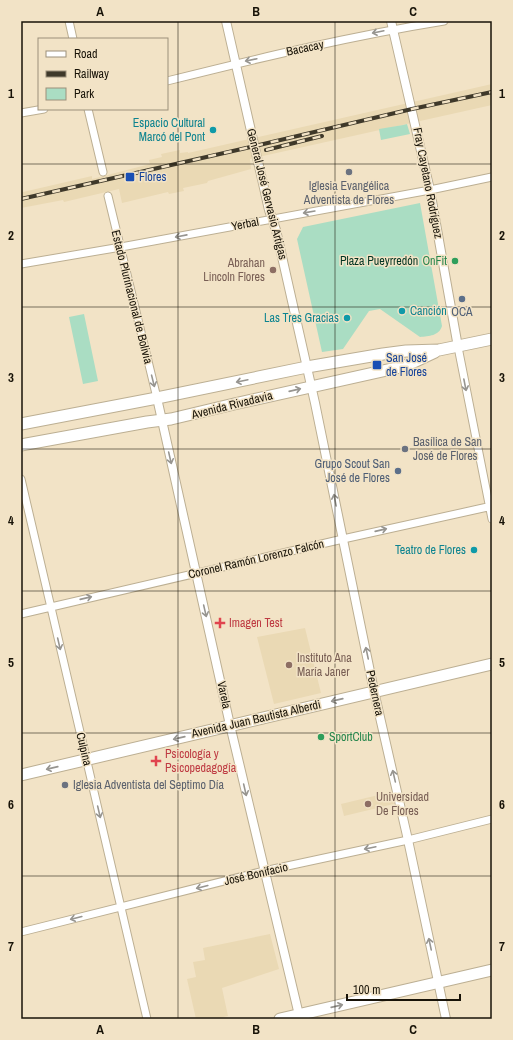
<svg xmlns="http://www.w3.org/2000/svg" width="513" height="1040" viewBox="0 0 513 1040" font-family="'Archivo Narrow',sans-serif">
	<rect width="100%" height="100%" fill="#f2e3c6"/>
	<path fill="#ead9b4" d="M492 84V105L250 159 251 169 208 181 207 183 183 188 184 191 169 194 168 192 122 203 119 189 64 202 63 200 21 208V189L23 192 92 176V179L150 164 149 160 162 157 161 154 180 150V153L188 152V153Z
		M305 628 321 693 274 704 257 637Z
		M391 792 394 804 344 816 341 804Z
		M270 934 279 969 222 988 228 1016 215 1019H196L187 979 196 977 193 962 205 960 203 948Z"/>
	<path fill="#aaddc3" d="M407 124 410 134 381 140 379 129 403 125Z
		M420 203 442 326C439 336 429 336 420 337L380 309 369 311 343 349 322 352 297 239 303 227Z
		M84 314 98 381 83 384 69 317Z"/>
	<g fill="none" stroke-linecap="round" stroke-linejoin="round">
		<g stroke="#bcaf93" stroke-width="9">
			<path id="minor" d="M69 21 73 39
				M167 81C259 58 351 36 444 21
				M88 109 103 172
				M21 113 44 109
				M108 196 157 398
				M21 264 121 247 430 190 492 177
				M458 347 492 519
				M21 479 147 1019
				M21 614 343 539 492 506
				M21 932 264 871 408 840 492 819"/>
		</g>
		<g stroke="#bcaf93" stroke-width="10">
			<path id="tertiary" d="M226 21 269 210 276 230 315 403 374 691 408 840 446 1019
				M391 21 430 190 458 347
				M157 398 230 725 299 1015"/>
		</g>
		<g stroke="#bcaf93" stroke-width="13">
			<path id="primary" d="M21 424 157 398 307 367 383 354 406 351 439 350 492 339
				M21 445 147 422 171 419 234 404 405 366 435 352
				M21 775 492 664
				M280 1019 492 970"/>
		</g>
		<use href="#minor" stroke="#fff" stroke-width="7"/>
		<use href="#tertiary" stroke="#fff" stroke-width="8"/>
		<use href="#primary" stroke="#fff" stroke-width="11"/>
		<g stroke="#3f392a" stroke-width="4">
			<path id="rail" d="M266 150 322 136
				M21 199 255 146 412 109 492 92"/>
		</g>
		<use href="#rail" stroke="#f2e3c6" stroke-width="2.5" stroke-dasharray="8" stroke-linecap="butt"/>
	</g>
	<defs><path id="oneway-shaft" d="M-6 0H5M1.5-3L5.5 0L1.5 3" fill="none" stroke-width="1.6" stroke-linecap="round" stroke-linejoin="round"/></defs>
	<g stroke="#979590">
		<use href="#oneway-shaft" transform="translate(378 32) rotate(168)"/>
		<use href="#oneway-shaft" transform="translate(251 60) rotate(168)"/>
		<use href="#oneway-shaft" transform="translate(309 212) rotate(170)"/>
		<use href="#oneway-shaft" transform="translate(181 236) rotate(169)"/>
		<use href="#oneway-shaft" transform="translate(153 381) rotate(76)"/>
		<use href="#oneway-shaft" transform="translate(242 381) rotate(168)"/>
		<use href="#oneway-shaft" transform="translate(465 385) rotate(79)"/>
		<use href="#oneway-shaft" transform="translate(295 390) rotate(-13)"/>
		<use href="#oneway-shaft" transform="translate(170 458) rotate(77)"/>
		<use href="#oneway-shaft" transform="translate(335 500) rotate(-101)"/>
		<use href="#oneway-shaft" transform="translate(381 530) rotate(-13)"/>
		<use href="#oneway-shaft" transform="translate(86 598) rotate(-13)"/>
		<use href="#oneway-shaft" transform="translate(205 611) rotate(77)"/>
		<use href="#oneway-shaft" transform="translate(59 644) rotate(77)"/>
		<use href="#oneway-shaft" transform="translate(367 653) rotate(-102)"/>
		<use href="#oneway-shaft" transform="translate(337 700) rotate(167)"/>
		<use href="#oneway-shaft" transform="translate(179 738) rotate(167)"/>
		<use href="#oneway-shaft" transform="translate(52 768) rotate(167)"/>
		<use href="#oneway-shaft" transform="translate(394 776) rotate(-103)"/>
		<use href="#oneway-shaft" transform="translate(245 790) rotate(77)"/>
		<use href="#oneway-shaft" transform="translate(99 812) rotate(77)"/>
		<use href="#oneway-shaft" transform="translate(370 848) rotate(168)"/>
		<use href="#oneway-shaft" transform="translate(202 887) rotate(166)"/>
		<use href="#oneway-shaft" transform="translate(76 918) rotate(166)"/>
		<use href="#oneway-shaft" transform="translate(430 944) rotate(-102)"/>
		<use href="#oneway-shaft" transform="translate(337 1006) rotate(-13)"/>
	</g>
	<path fill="none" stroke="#181308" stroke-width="1" stroke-opacity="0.55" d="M178 21V1019M335 21V1019M21 164H492M21 307H492M21 449H492M21 591H492M21 733H492M21 876H492"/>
	<g fill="#0f9aa8" stroke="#f2e3c6" stroke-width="1.5">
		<circle cx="213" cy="130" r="4"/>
		<circle cx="402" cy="311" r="4"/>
		<circle cx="347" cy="318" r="4"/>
		<circle cx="474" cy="550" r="4"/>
	</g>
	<g fill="#6b7280" stroke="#f2e3c6" stroke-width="1.5">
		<circle cx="349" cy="172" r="4"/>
		<circle cx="405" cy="449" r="4"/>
		<circle cx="65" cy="785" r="4"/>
	</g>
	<g fill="#1a4fb4" stroke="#f2e3c6" stroke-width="1.5">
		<rect x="125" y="172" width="10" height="10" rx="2"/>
		<rect x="372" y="360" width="10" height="10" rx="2"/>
	</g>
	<g fill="#2e9e5b" stroke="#f2e3c6" stroke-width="1.5">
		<circle cx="455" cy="261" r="4"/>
		<circle cx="321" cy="737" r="4"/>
	</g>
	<g fill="#8d6e63" stroke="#f2e3c6" stroke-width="1.5">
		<circle cx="273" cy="270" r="4"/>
		<circle cx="289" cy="665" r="4"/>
		<circle cx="368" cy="804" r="4"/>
	</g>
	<g fill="#5c6f8a" stroke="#f2e3c6" stroke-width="1.5">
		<circle cx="462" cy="299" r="4"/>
		<circle cx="398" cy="471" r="4"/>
	</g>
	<g fill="#e0444e" stroke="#f2e3c6" stroke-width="1.5">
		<path d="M218 617h4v4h4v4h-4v4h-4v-4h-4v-4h4z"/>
		<path d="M154 755h4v4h4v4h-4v4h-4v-4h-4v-4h4z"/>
	</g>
	<g text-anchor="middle" stroke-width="3" stroke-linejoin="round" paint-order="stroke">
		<g font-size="12" fill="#181308" stroke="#f2e3c6">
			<text transform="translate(305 48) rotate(-12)" y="4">Bacacay</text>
			<text transform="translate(428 183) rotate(79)" y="4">Fray Cayetano Rodríguez</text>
			<text transform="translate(267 194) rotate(76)" y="4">General José Gervasio Artigas</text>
			<text transform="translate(245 224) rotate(-11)" y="4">Yerbal</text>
			<text transform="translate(132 297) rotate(76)" y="4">Estado Plurinacional de Bolivia</text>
			<text transform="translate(232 405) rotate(-14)" y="4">Avenida Rivadavia</text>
			<text transform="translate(256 559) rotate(-13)" y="4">Coronel Ramón Lorenzo Falcón</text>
			<text transform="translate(375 693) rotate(78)" y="4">Pedernera</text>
			<text transform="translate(224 695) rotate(78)" y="4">Varela</text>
			<text transform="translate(256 719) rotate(-13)" y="4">Avenida Juan Bautista Alberdi</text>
			<text transform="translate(84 749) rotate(77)" y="4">Culpina</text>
			<text transform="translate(256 874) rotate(-13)" y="4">José Bonifacio</text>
		</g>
		<g font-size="12" fill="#0d838f" stroke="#f2e3c6" text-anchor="end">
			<text x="205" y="127">Espacio Cultural<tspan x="205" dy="14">Marcó del Pont</tspan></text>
			<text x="410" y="315" text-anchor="start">Canción</text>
			<text x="339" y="322">Las Tres Gracias</text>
			<text x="466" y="554">Teatro de Flores</text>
		</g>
		<g font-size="12" fill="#164399" stroke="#f2e3c6" text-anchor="start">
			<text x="139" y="181">Flores</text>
			<text x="386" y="362">San José<tspan x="386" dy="14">de Flores</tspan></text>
		</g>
		<g font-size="12" fill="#5b616d" stroke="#f2e3c6" text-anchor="start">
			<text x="349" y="190" text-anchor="middle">Iglesia Evangélica<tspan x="349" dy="14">Adventista de Flores</tspan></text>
			<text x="413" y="446">Basílica de San<tspan x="413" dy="14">José de Flores</tspan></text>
			<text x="73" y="789">Iglesia Adventista del Septimo Día</text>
		</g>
		<g font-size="12" fill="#013422" stroke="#f2e3c6">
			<text x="379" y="265">Plaza Pueyrredón</text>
		</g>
		<g font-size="12" fill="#27864d" stroke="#f2e3c6" text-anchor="end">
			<text x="447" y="265">OnFit</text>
			<text x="329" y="741" text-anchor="start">SportClub</text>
		</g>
		<g font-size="12" fill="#785e54" stroke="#f2e3c6" text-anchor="start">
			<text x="265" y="267" text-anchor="end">Abrahan<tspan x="265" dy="14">Lincoln Flores</tspan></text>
			<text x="297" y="662">Instituto Ana<tspan x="297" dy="14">María Janer</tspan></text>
			<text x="376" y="801">Universidad<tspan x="376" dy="14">De Flores</tspan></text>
		</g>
		<g font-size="12" fill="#4e5e75" stroke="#f2e3c6">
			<text x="462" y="316">OCA</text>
			<text x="390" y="468" text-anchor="end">Grupo Scout San<tspan x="390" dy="14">José de Flores</tspan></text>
		</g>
		<g font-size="12" fill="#be3a42" stroke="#f2e3c6" text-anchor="start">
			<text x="229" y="627">Imagen Test</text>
			<text x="165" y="758">Psicología y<tspan x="165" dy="14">Psicopedagogía</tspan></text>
		</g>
	</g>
	<rect width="513" height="1040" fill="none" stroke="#f2e3c6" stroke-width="44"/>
	<rect x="38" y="38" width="130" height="72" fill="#f2e3c6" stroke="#9b907a"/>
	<rect x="46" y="51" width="20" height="6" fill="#ffffff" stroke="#9b907a"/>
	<text x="74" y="58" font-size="12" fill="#181308">Road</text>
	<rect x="46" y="71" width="20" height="6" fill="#3f392a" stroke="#9b907a"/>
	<text x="74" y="78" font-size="12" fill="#181308">Railway</text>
	<rect x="46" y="88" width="20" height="12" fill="#aaddc3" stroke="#9b907a"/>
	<text x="74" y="98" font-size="12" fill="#181308">Park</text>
	<path d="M347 994v6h113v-6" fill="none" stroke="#181308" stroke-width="2"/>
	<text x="353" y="994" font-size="12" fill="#181308" stroke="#f2e3c6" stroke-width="3" paint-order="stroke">100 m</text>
	<rect x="22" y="22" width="469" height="996" fill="none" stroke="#181308" stroke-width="1.5"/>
	<g font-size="13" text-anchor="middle" font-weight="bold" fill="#181308">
		<text x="100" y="16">A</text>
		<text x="256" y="16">B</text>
		<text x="413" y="16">C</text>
		<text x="11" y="98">1</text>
		<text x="502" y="98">1</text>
		<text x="11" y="240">2</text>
		<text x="502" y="240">2</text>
		<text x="11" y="382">3</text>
		<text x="502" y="382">3</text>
		<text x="11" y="525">4</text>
		<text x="502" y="525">4</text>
		<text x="11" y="667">5</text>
		<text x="502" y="667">5</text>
		<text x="11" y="809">6</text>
		<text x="502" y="809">6</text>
		<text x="11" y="951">7</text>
		<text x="502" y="951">7</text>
		<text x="100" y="1034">A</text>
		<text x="256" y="1034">B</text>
		<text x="413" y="1034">C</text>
	</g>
</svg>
